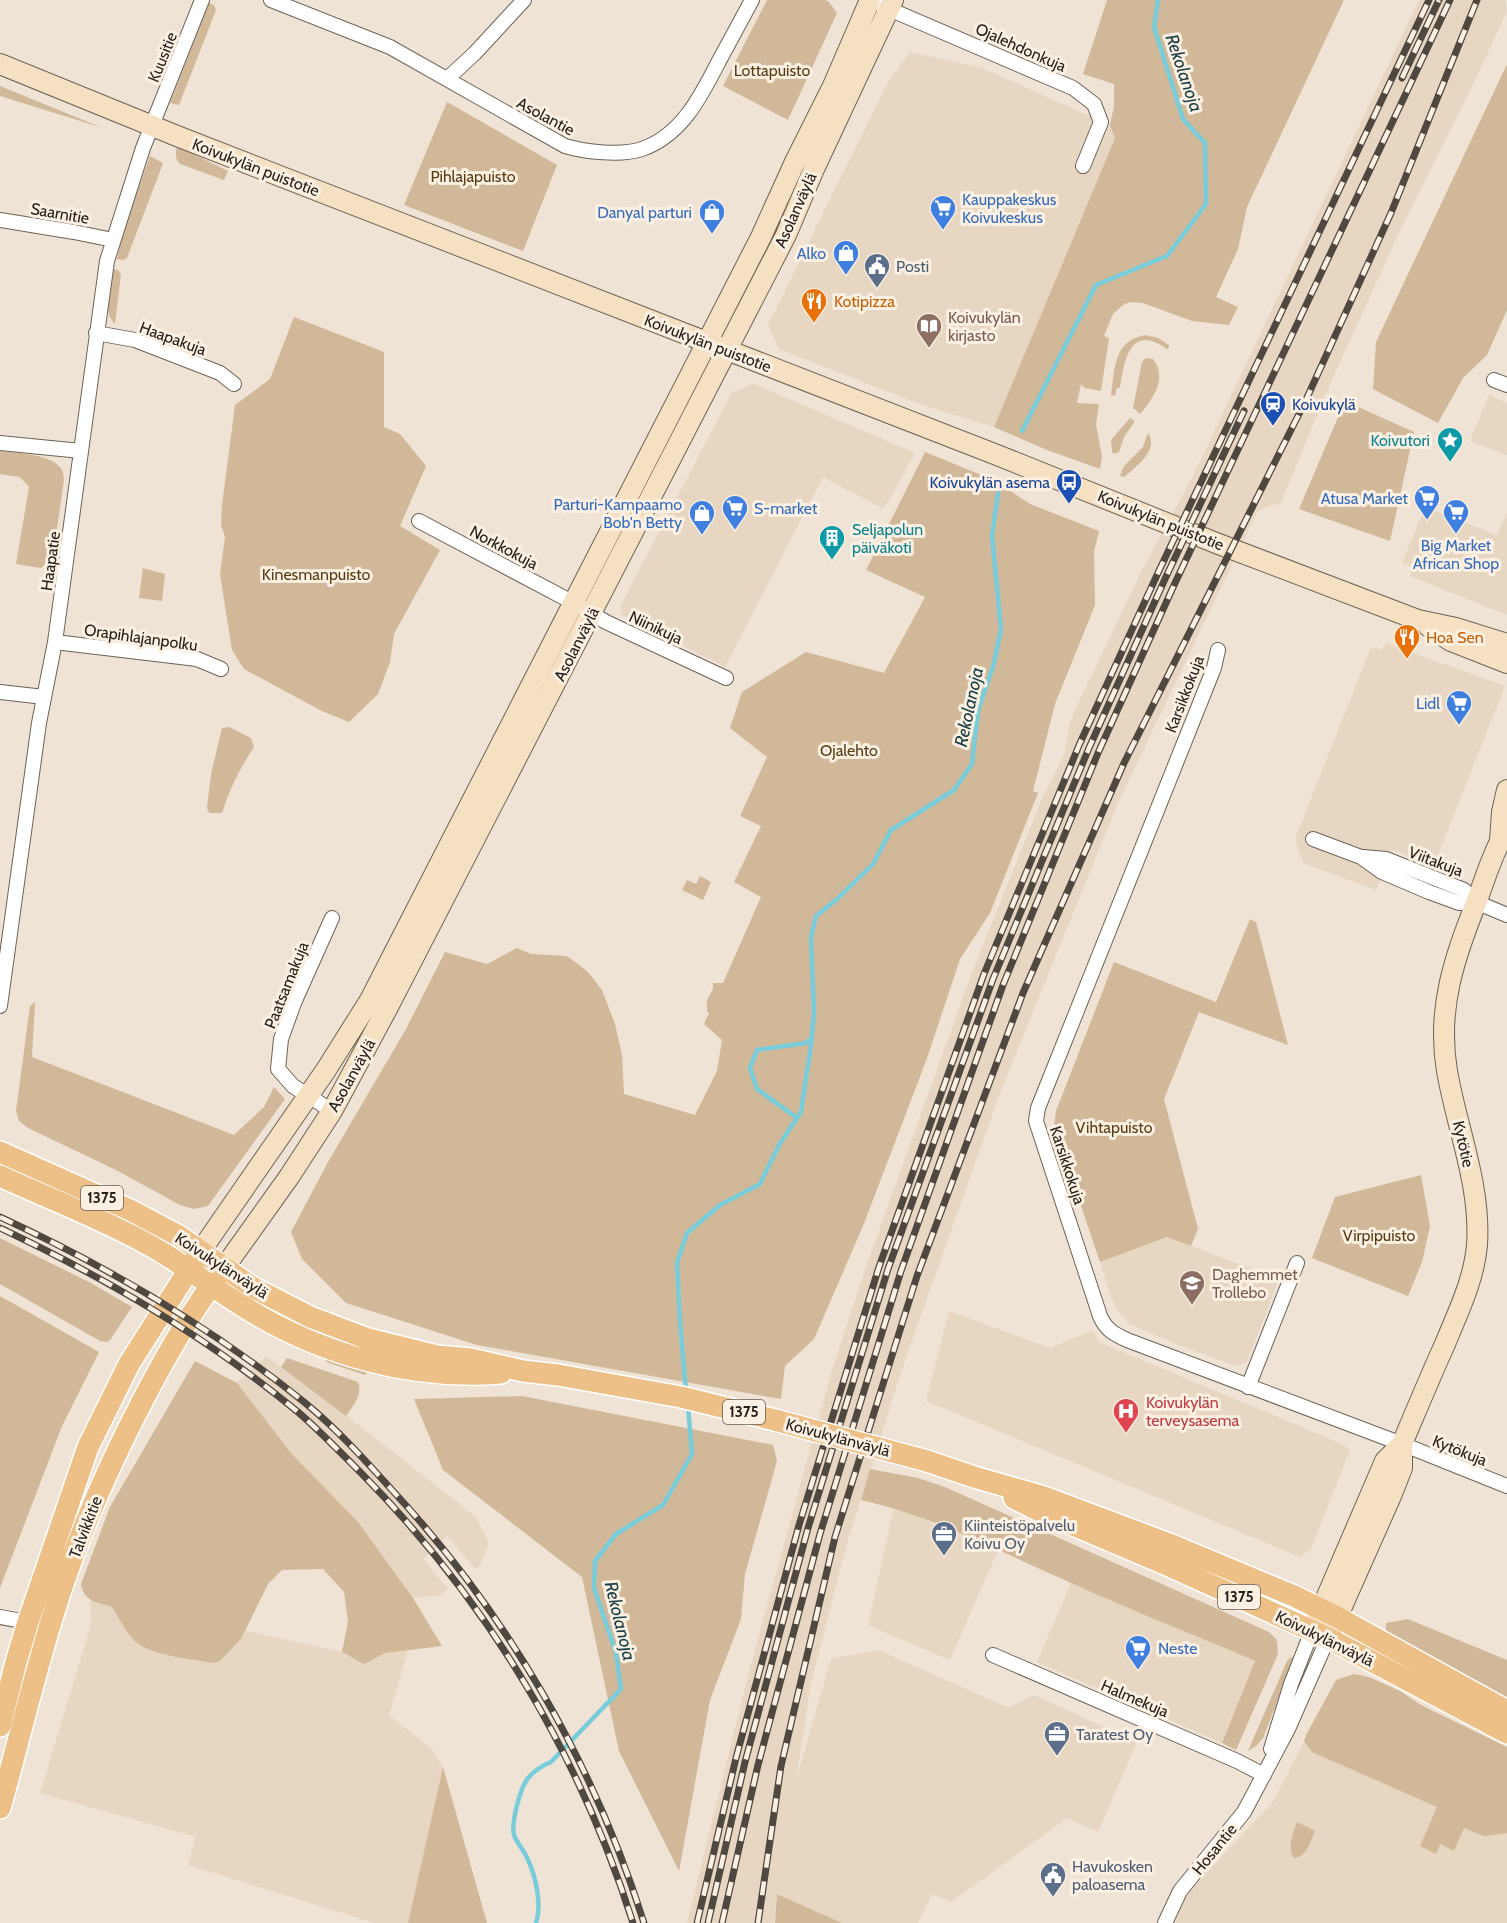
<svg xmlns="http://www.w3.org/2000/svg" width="1507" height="1923" viewBox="0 0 1507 1923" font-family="Cabin,sans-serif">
	<rect width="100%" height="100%" fill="#eee3d5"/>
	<path fill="#e6d6c2" d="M1419 0H1505L1507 11 1470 91 1399 233 1325 395 1281 503 1258 510 1117 805 1000 1093 902 1369 847 1543 811 1683 796 1781 831 1659 878 1650 1009 1708 1034 1695 1137 1742 1098 1832 1067 1818 951 1902 932 1894 918 1923H842L777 1894 774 1923H687L750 1668 832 1370 867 1264 971 975 1044 794 1064 756 1070 721 1142 570 1192 478Z
		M910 52 982 68 1110 125 1115 138 994 427 922 405 779 349 768 325 887 84Z
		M754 384 915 453 888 502 882 508 823 477 725 667 621 614V605L732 392Z
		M1489 395 1507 403V455L1470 441Z
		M1425 507 1497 535 1507 512V615L1410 576 1412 567 1402 563Z
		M1385 643 1505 686 1434 865 1393 850 1376 890 1303 863 1295 839 1371 647 1382 650Z
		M1167 1237 1279 1279 1247 1362 1236 1366 1181 1346 1129 1324 1119 1312 1112 1300 1100 1262Z
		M949 1311 1050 1348 1093 1330 1099 1342 1342 1444 1350 1450 1311 1549 1300 1557 926 1401Z
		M266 1356 315 1391 476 1517 489 1543 480 1565 475 1569 447 1536 423 1559 448 1589 441 1595 413 1598 358 1522 291 1453 237 1383Z
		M894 1507 998 1550 950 1660 868 1625Z
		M1071 1583 1255 1661 1222 1743 1037 1662Z
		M90 1600 112 1607 123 1625 136 1642 161 1653 241 1639 246 1631 342 1652 364 1664 385 1653 408 1650 389 1715 432 1749 443 1767 408 1923H375L188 1865 196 1837 40 1793 91 1625Z
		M1304 1741 1507 1831V1923H1174L1187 1894 1273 1802Z"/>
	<path fill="#d1b898" d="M767 0H825L829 2 837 13 788 120 723 86Z
		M1107 0H1344L1247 207 1238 249 1216 297 1238 307 1229 325 1192 321 1143 303 1130 302 1123 305 1113 314 1104 336 1109 338 1101 391 1085 388 1081 384 1077 403 1099 404 1096 424 1102 457 1100 469 1047 450 994 427 1115 138 1110 125 1114 106V84L1083 74Z
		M209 3 214 5 216 10 179 105 170 103Z
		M1507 64V310L1487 355 1463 378 1438 423 1373 389 1376 342Z
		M0 86 103 128 0 96Z
		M447 102 557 165 523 251 404 205Z
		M177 146 228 171 224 180 180 164C174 158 176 153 177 146Z
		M150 156 163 163 162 166 127 258 124 260 117 259 123 232Z
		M114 269 118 270 121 274 115 324C101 311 111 287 114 269Z
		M294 317 384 352V427L400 434 426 466 400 526 440 550 394 634 390 662 378 694 349 722 322 711 244 669 232 650 220 574 225 537 221 525 222 505 235 405 270 379Z
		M1145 335 1158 338 1169 345V348L1167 349C1130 322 1124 361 1120 388H1117L1115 396 1111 395C1115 369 1113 341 1145 335Z
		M1146 358 1153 359C1168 378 1153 399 1140 414L1133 408 1142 362Z
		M1345 401 1414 432 1390 541 1299 509Z
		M1130 418 1135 421 1124 437 1119 452 1114 454 1112 452 1111 440Z
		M1148 433C1159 451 1137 465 1125 477L1120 476 1124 466 1143 447Z
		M0 451C16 453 54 454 62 470 63 472 64 478 64 480L53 556 41 568 16 564 29 487 20 477 0 474Z
		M925 452 1001 483 998 489 1009 490 1030 504 1099 531 1094 552 1095 605 1055 704 1033 791 1038 793 990 913 960 959 926 1061 863 1226 814 1339 785 1366 781 1399 477 1345 346 1303 302 1259 291 1232 328 1162 406 1029 445 952 487 964 517 948 531 954 567 956 587 971 602 990 615 1024 622 1055 624 1094 695 1115 717 1071 722 1040 704 1024 709 1013 707 1011V1000L713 989V983H723L761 897 734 882 761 826 740 816 767 757 730 728 742 692 806 652 884 673 925 597 866 570Z
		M143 568 165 574 162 601 139 598Z
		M229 727 251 738 254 747C240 768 229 790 222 813H209L207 808 211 774 222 728Z
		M700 876 711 882 703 900 682 890 687 880 696 884Z
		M1250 919 1256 922 1288 1045 1199 1012 1164 1099 1198 1229 1191 1246 1167 1237 1100 1262 1054 1126 1056 1111 1114 962 1216 1002Z
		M35 1002 32 1057 234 1135 264 1107 274 1087 285 1099 208 1206 194 1209 180 1205 118 1171 28 1128 19 1121 16 1111 30 1006Z
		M1421 1175 1430 1226 1422 1262 1408 1296 1312 1258 1335 1197Z
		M0 1238 91 1283 132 1307 110 1340 107 1342 100 1341 0 1284Z
		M0 1296 99 1352 62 1426 0 1588Z
		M287 1358 358 1382C363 1395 353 1406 346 1416L281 1367Z
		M327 1358 368 1371 365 1375 326 1362Z
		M195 1361 237 1383 291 1453 358 1522 413 1598 442 1646 385 1653 364 1664 342 1652 348 1622 344 1592 323 1569 282 1570 268 1584 241 1639 220 1661 213 1663C193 1659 152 1656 136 1642 126 1633 119 1618 112 1607 97 1602 84 1602 81 1584L110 1507Z
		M522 1396 773 1445 777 1461 745 1574 741 1619 710 1700 679 1871 619 1751 582 1577 443 1470 414 1399Z
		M870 1469 918 1478 945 1487 1269 1632 1277 1640 1278 1654 1236 1750 1222 1743 1255 1661C1193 1634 1130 1610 1069 1582 1001 1552 933 1516 861 1500Z
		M1408 1619 1507 1660V1700L1468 1676 1386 1634V1623Z
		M1291 1657 1294 1658 1263 1738 1256 1746 1248 1751 1287 1661Z
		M1354 1674 1369 1677 1400 1691 1421 1705 1507 1747V1833L1484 1836 1464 1828 1454 1851 1440 1844 1436 1854 1420 1846 1437 1807 1312 1752 1304 1741 1307 1733 1336 1680Z
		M443 1767 487 1923H408Z
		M1297 1822 1315 1831C1310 1842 1307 1857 1294 1858 1287 1848 1293 1833 1297 1822Z
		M777 1894 842 1923H775Z"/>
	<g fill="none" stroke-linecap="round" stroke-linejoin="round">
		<path stroke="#79cdda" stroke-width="4.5" d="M1022 431 1096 285 1167 256 1206 204 1205 143 1183 119 1154 27 1158 0
			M797 1118 757 1089 750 1068 757 1050 806 1043 812 1038
			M686 1391 680 1322 677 1263 687 1233 720 1205 760 1184 779 1145 801 1112 811 1045 814 1013 811 937 816 916 836 900 873 864 891 830 954 790 972 764 978 710 993 667 1001 629 992 536 998 493
			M536 1923C542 1905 536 1877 528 1860 525 1851 517 1844 514 1835 511 1823 520 1788 528 1778 535 1770 541 1766 551 1762L621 1689 616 1653 594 1588 595 1561 616 1534 663 1505 692 1454 688 1406"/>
		<g stroke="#6c6357" stroke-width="16">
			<path id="street" d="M271 0 390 47 565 146C585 152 621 156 642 149 682 135 701 96 719 61 730 41 741 20 752 0
				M882 6 1073 88 1094 104 1101 122 1083 166
				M448 78 475 53 524 0
				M0 220 74 232 113 240
				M96 333 135 340 220 373 234 384
				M1494 380 1507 385
				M0 443 81 451
				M419 521 574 603 606 622 726 678
				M55 642 197 659 221 669
				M1218 650 1214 668 1038 1108 1036 1121 1100 1316C1106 1330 1114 1334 1127 1340L1402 1444 1507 1486
				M0 692 44 697
				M1313 839 1361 857 1382 872 1429 892 1459 903 1476 902 1507 915
				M1363 857 1386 859 1464 890 1476 902
				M0 1006 39 723 55 642 107 261 143 148 202 0
				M332 1111 293 1086 278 1069 281 1039 294 1003 332 918
				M1248 1387 1297 1263
				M0 1617 33 1623
				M993 1655 1237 1761 1264 1775
				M1271 1749 1291 1684 1312 1631
				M1165 1923 1180 1891 1244 1812 1288 1729 1328 1638"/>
		</g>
		<g stroke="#6c6357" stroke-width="22">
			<path id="secondary" d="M0 64 177 136 997 455 1216 543 1418 620 1456 628 1507 644
				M1428 626 1451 641 1507 663
				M1500 840 1502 812 1507 790
				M200 1252 326 1070 370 1000 761 237 794 164 833 86 870 0
				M224 1268 289 1177 332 1111 388 1007 786 235 814 169 893 0
				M1312 1631 1385 1461 1402 1444C1416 1411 1430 1377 1445 1344 1458 1312 1474 1280 1477 1245 1481 1185 1457 1129 1447 1071 1436 1005 1456 955 1479 895 1487 872 1495 849 1507 828
				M1328 1638 1391 1496 1402 1468V1444"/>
		</g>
		<g stroke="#fff" stroke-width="24">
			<path id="primary" d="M0 1152 130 1210 179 1236 252 1287 310 1317 368 1339 437 1356 471 1359 523 1371 558 1375
				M0 1176C50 1199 101 1218 149 1245 181 1262 210 1286 241 1305 318 1354 410 1380 501 1373
				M927 1461 974 1477 1044 1497 1169 1544 1294 1596 1337 1617 1507 1711
				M1014 1498 1038 1510 1165 1564 1328 1638 1507 1733
				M0 1726 16 1662 28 1622 88 1447 129 1364 195 1260
				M0 1808C21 1734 38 1657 63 1584 85 1519 113 1457 145 1396 168 1352 193 1308 224 1268"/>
		</g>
		<use href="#street" stroke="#fff" stroke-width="14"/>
		<use href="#secondary" stroke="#f5e0c2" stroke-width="20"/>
		<use href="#primary" stroke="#ecc086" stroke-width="21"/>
		<g stroke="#4e4841" stroke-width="7">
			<path id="rail" d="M1402 78 1439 0
				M0 1217C108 1267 211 1327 304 1402 336 1428 364 1459 392 1490 507 1614 593 1761 644 1923
				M0 1228C106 1278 207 1337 298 1412 321 1432 343 1455 364 1476 488 1602 580 1755 633 1923
				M697 1923 736 1758 799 1525 879 1267 984 974 1080 743 1157 575 1429 0
				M708 1923 745 1762 808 1528 888 1269 993 979 1089 748 1165 579 1244 411
				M722 1923 758 1765 820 1534 901 1271 1003 985 1098 753 1175 583 1450 0
				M758 1923 781 1766 835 1537 917 1276 1023 993 1124 763 1305 402 1391 213 1477 0"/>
		</g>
		<use href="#rail" stroke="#fbf0e2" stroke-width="4.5" stroke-dasharray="14" stroke-linecap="butt"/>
		<g stroke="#fff" stroke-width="24" stroke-linecap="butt">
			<path id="primary-bridge" d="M558 1375 681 1397 775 1420 927 1461"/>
		</g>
		<use href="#primary-bridge" stroke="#ecc086" stroke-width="21"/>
	</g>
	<defs>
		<g id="supermarket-pin" transform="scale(1.35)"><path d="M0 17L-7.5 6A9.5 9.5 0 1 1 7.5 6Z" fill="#3f7fe0" stroke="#fbf0e2"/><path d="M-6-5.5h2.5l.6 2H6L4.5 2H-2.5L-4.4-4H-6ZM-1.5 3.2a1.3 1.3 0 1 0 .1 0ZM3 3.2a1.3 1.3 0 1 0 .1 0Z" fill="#fff"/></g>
		<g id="shop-pin" transform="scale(1.35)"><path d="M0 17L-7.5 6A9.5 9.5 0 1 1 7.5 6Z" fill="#3f7fe0" stroke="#fbf0e2"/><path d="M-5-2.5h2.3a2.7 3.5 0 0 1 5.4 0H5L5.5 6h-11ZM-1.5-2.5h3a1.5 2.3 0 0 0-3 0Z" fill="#fff"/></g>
		<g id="civic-pin" transform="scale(1.35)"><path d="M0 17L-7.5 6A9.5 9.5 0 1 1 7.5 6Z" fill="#5c6f8a" stroke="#fbf0e2"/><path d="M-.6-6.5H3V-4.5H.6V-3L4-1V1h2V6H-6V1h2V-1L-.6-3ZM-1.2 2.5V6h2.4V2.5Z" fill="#fff"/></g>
		<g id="restaurant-pin" transform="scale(1.35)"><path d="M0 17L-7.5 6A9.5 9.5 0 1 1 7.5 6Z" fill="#e8710a" stroke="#fbf0e2"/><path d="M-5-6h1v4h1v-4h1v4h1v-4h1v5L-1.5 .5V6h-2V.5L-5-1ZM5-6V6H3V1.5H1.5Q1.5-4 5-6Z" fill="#fff"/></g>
		<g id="library-pin" transform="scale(1.35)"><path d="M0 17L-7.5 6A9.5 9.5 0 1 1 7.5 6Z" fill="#8d6e63" stroke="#fbf0e2"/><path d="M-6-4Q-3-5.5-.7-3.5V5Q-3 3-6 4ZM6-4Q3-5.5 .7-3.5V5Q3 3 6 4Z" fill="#fff"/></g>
		<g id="station-pin" transform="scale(1.35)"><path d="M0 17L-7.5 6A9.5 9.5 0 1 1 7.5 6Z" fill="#1a4fb4" stroke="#fbf0e2"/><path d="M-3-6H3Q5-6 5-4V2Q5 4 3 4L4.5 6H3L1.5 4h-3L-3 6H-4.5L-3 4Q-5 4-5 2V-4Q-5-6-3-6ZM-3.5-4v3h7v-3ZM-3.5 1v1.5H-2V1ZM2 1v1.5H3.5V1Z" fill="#fff"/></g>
		<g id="sight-pin" transform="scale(1.35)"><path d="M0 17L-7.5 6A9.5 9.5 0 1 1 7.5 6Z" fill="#0f9aa8" stroke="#fbf0e2"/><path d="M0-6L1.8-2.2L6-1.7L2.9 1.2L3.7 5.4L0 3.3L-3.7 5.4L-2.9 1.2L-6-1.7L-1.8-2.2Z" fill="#fff"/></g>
		<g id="bus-pin" transform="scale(1.35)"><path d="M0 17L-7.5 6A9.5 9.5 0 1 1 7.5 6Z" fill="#1a4fb4" stroke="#fbf0e2"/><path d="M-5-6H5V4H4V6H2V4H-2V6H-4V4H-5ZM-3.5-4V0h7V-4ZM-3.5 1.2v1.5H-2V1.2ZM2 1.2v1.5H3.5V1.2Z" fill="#fff"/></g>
		<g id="building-pin" transform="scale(1.35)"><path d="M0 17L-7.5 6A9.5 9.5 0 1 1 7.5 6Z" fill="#0f9aa8" stroke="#fbf0e2"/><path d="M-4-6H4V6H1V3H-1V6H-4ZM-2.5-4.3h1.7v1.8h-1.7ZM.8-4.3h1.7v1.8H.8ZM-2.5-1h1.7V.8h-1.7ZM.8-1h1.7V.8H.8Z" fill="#fff"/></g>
		<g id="school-pin" transform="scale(1.35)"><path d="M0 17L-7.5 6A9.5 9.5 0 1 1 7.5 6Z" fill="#8d6e63" stroke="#fbf0e2"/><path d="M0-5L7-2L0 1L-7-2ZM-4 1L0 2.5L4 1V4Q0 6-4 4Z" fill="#fff"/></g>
		<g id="hospital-pin" transform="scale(1.35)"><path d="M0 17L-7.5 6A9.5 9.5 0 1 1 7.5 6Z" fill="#e0444e" stroke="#fbf0e2"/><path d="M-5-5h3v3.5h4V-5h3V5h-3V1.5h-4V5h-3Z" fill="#fff"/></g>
		<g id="office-pin" transform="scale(1.35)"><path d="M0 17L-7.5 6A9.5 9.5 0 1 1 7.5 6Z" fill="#5c6f8a" stroke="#fbf0e2"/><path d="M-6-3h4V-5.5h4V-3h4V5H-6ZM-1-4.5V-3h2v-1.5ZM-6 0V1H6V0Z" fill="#fff"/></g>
	</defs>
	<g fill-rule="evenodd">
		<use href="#supermarket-pin" x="943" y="208"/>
		<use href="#shop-pin" x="712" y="212"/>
		<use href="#shop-pin" x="846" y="253"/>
		<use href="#civic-pin" x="877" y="266"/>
		<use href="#restaurant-pin" x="814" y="301"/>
		<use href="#library-pin" x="929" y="326"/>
		<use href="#station-pin" x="1273" y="404"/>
		<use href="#sight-pin" x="1450" y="440"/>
		<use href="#bus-pin" x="1069" y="482"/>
		<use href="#supermarket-pin" x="1427" y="498"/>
		<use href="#supermarket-pin" x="735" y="508"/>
		<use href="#supermarket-pin" x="1456" y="512"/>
		<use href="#shop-pin" x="702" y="513"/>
		<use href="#building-pin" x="832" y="538"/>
		<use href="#restaurant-pin" x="1407" y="637"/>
		<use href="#supermarket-pin" x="1459" y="703"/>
		<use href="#school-pin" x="1192" y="1283"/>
		<use href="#hospital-pin" x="1126" y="1411"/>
		<use href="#office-pin" x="944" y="1534"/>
		<use href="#supermarket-pin" x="1138" y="1648"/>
		<use href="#office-pin" x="1057" y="1734"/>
		<use href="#civic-pin" x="1053" y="1875"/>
	</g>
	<g text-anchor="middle" stroke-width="6" stroke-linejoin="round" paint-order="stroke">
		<g fill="#fbf0e2" stroke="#645e57" stroke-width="1.5">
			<rect x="81" y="1186" width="42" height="24" rx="4.5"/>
			<rect x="723" y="1400" width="42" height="24" rx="4.5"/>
			<rect x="1218" y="1585" width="42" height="24" rx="4.5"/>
		</g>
		<g font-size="15" font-weight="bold" fill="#24201b">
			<text x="102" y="1203">1375</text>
			<text x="744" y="1417">1375</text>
			<text x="1239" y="1602">1375</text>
		</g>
		<g font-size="16" fill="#24201b" stroke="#fbf0e2">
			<text transform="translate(1021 47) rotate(24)" y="6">Ojalehdonkuja</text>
			<text transform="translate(162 57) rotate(-68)" y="6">Kuusitie</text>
			<text transform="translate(546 116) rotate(28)" y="6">Asolantie</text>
			<text transform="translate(256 167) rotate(21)" y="6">Koivukylän puistotie</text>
			<text transform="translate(795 210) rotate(-66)" y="6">Asolanväylä</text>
			<text transform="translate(60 213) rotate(10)" y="6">Saarnitie</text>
			<text transform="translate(173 338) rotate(20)" y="6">Haapakuja</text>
			<text transform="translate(708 343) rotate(21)" y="6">Koivukylän puistotie</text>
			<text transform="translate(1161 520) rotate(22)" y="6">Koivukylän puistotie</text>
			<text transform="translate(504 547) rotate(28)" y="6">Norkkokuja</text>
			<text transform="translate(50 561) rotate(-82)" y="6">Haapatie</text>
			<text transform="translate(656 627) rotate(25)" y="6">Niinikuja</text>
			<text transform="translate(141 637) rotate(8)" y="6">Orapihlajanpolku</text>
			<text transform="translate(576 644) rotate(-63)" y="6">Asolanväylä</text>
			<text transform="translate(1184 694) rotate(-69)" y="6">Karsikkokuja</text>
			<text transform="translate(1436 861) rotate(21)" y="6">Viitakuja</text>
			<text transform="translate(286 985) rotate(-68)" y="6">Paatsamakuja</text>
			<text transform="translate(351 1075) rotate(-61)" y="6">Asolanväylä</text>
			<text transform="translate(1464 1144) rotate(77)" y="6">Kytötie</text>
			<text transform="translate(1068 1165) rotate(72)" y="6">Karsikkokuja</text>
			<text transform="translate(222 1265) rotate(33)" y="6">Koivukylänväylä</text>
			<text transform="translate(838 1437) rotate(15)" y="6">Koivukylänväylä</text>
			<text transform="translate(1460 1450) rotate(22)" y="6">Kytökuja</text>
			<text transform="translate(85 1527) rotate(-69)" y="6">Talvikkitie</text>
			<text transform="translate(1325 1638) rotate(26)" y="6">Koivukylänväylä</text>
			<text transform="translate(1135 1698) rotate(23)" y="6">Halmekuja</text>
			<text transform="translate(1214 1849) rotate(-51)" y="6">Hosantie</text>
		</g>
		<g font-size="16" fill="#583d13" stroke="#fbf0e2">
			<text x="772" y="76">Lottapuisto</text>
			<text x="473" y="182">Pihlajapuisto</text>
			<text x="316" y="580">Kinesmanpuisto</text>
			<text x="849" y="756">Ojalehto</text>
			<text x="1114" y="1133">Vihtapuisto</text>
			<text x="1379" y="1241">Virpipuisto</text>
		</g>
		<g font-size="16" fill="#366cbe" stroke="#fbf0e2" text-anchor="end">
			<text x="962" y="205" text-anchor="start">Kauppakeskus<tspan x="962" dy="18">Koivukeskus</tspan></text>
			<text x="692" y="218">Danyal parturi</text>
			<text x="826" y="259">Alko</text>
			<text x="1408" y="504">Atusa Market</text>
			<text x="682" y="510">Parturi-Kampaamo<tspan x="682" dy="18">Bob'n Betty</tspan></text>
			<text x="754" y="514" text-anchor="start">S-market</text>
			<text x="1456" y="551" text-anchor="middle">Big Market<tspan x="1456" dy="18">African Shop</tspan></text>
			<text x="1440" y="709">Lidl</text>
			<text x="1158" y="1654" text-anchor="start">Neste</text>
		</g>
		<g font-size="16" fill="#4e5e75" stroke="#fbf0e2" text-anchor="start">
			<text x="896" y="272">Posti</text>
			<text x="964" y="1531">Kiinteistöpalvelu<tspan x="964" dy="18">Koivu Oy</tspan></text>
			<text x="1076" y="1740">Taratest Oy</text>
			<text x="1072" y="1872">Havukosken<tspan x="1072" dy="18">paloasema</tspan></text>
		</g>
		<g font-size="16" fill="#c56008" stroke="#fbf0e2" text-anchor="start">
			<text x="834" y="307">Kotipizza</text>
			<text x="1426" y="643">Hoa Sen</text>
		</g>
		<g font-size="16" fill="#785e54" stroke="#fbf0e2" text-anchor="start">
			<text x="948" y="323">Koivukylän<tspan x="948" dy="18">kirjasto</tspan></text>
			<text x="1212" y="1280">Daghemmet<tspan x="1212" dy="18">Trollebo</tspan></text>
		</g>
		<g font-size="16" fill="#164399" stroke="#fbf0e2" text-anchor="start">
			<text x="1292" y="410">Koivukylä</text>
			<text x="1050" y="488" text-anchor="end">Koivukylän asema</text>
		</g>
		<g font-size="16" fill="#0d838f" stroke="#fbf0e2" text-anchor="end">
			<text x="1430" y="446">Koivutori</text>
			<text x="852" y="535" text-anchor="start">Seljapolun<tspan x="852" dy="18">päiväkoti</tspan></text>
		</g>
		<g font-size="16" fill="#be3a42" stroke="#fbf0e2" text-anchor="start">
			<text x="1146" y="1408">Koivukylän<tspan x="1146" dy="18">terveysasema</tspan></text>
		</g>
		<g font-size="18" font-style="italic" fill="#184046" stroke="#fbf0e2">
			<text transform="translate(1184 73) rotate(71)" y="6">Rekolanoja</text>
			<text transform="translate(969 707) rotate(-78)" y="6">Rekolanoja</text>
			<text transform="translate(620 1621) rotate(76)" y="6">Rekolanoja</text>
		</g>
	</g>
</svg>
